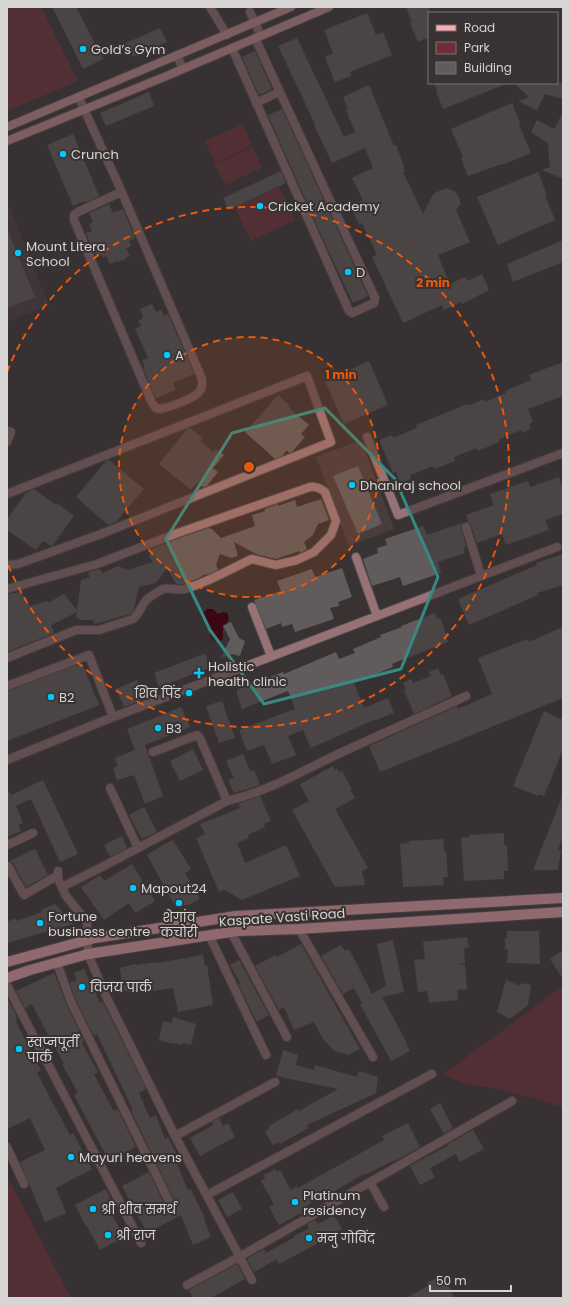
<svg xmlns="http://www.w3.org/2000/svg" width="570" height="1305" viewBox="0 0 570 1305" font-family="Poppins,'Noto Sans Devanagari',sans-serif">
	<rect width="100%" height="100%" fill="#393233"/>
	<path fill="#493c3d" d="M7 201 49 305 7 322Z
		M361 440 394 529 349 546 316 457Z"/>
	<path fill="#6f2d38" d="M7 7H41L78 81 7 111Z
		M243 124 252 146 215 163 205 141Z
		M253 147 262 168 225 185 215 164Z
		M279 187 295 220 251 241 235 208Z
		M563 986V1107L500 1089 467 1084 442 1075Z
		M9 1180 71 1298H7V1181Z"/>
	<path fill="#3d0614" d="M207 609H213L218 614 223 612 227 613 229 618 227 623 223 625V639L219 642 212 641 211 639 209 625 203 620 202 614Z"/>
	<path fill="#615b5b" d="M52 7H76L103 59 83 69Z
		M406 7H429V37L418 42 410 23 412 22Z
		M367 13 376 35 383 32 392 55 350 72 351 76 335 82 325 57 333 53 324 30Z
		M160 28 167 42 133 57 126 43Z
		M297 38 344 137 355 132 346 110 348 109 343 97 369 85 394 146 396 145 404 166H403L405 171 403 172 423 214 434 193 447 188 456 192 461 203 456 210 470 242 438 255 450 284 465 277 468 281 482 274 489 290 462 304 461 302 444 310 442 305 403 323 372 257 377 255 362 223 359 224 350 206 363 200 352 178 373 168 365 148 332 163 314 125 315 124 278 46Z
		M255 51 272 89 259 95 242 57Z
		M434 83H506V84L443 109 436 91 437 90Z
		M514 83H563V99L545 94 537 110 518 101 529 97Z
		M149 92 154 106 106 126 100 113Z
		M512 103 521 126 519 125 531 153 502 165V164L468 176 461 158 463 157 451 129Z
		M282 109 368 296 353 303 327 248 268 115Z
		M563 112V179L542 170 550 167 548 146 549 144 531 132 537 120 554 129Z
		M73 134 99 196 85 203 84 201 73 206 47 145Z
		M281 171 286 183 229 210 223 198Z
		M538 172 547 195 545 196 555 220 498 245 477 197Z
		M109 204 113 213 123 209 135 238 129 241 131 246 126 248 130 256 125 258 126 259 118 262 117 261 110 264 106 256 103 258 101 254 96 256 86 233 92 231 89 224 93 222 89 213Z
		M7 229 35 297 7 308Z
		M563 240V262L513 282 507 264Z
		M152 304 156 312 161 310 164 316 168 314 194 374 173 383 176 390 156 398 143 368 145 367 142 360 148 358 135 329 141 326 138 321 143 318 140 309Z
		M369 361 388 405 344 424 325 381Z
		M563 362V396L528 409 533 422 529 424 531 429 522 433 521 430 498 440 499 442 478 451 477 448 454 457 455 461 435 469 433 466 410 475 411 479 400 483 396 472 393 473 379 440 392 435 393 438 417 428 416 425 467 404 468 406 484 399 485 402 506 393 505 391 531 380 529 375Z
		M278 395 290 406 288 407 309 425 301 434 305 437 292 452 289 453 287 450 282 456 275 459 245 432Z
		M190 428 203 438 200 441 213 452 215 449 224 455 213 468 218 472 207 486 203 487 197 483 191 490 159 464 187 429Z
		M109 460 144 489 116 522 108 525 76 497 106 461Z
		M358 466 382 524 358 534 333 476Z
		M559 477 563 489V514L545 520 549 530 506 545 502 534 477 543 471 525 467 522 468 521 466 515 494 505 490 494 528 481 530 487Z
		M34 489 56 505 57 503 74 516 53 545 51 546 43 541 36 550 7 530V519L26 493Z
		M321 499 329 520 318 524 313 535 304 542 307 549 300 553 299 551 276 559 256 554 234 542 238 556 231 558 220 554 216 565 218 570 209 574 205 575V574L199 578 184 584H176L167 568 156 583 139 587 133 612 130 614 95 624 93 620H80L76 617 77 612 51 625 54 633 7 652V594L22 592 24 599 31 606 47 601 48 603 64 594 77 610 81 580 90 577 88 572 100 569 102 573 118 566 128 570 153 562 149 556 151 549 177 539 208 528 212 529 221 538 255 526 252 515 265 511V509L278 504V506L295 500 297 507Z
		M462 523 461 528 466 547 463 548 465 553 438 562 441 573 403 586 400 577 372 586 363 559 378 553 377 548 387 545 385 539 423 526 427 535Z
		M563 554V585L537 593 538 595 469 625 458 599 537 565 536 563Z
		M342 568 352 597 338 602 339 606 330 608 334 619 295 632 292 624 282 627 281 623 266 629 254 600 281 591 277 581 312 569 315 577Z
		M435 613 437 619 440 618 447 636H446L448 642 399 661 392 664 393 667 354 683 364 708 388 698 394 713 376 720V719L311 748 303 730 288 736 296 755 272 764 264 745 247 751 239 730 295 709 288 691 242 709 237 694V690L283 672 284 674 336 652 339 659 355 653 353 649 381 637 380 635 402 627 401 626Z
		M231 622 239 638 245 641 240 656 232 654 221 658 230 639 223 626Z
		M563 627V698L380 772 369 746 457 706 458 709 492 694 478 658 528 639 529 642Z
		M204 654 206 655 209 668 159 687 154 673Z
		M82 663 99 705 7 741V691Z
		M438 668 441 675 443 674 452 696 414 714 404 690 406 689 403 683 412 679 413 683 431 676 429 672Z
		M137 680 145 699 124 707 116 689Z
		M222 701 235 738 219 743 206 706Z
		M181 707 190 727 145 745 163 796 145 804 134 775 117 780 113 768 118 766 115 758 135 750 127 729Z
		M544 711 563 720V749L544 796 540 794 538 796 513 786Z
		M193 749 203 770 180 781 170 761Z
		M243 754 250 771 254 770 260 785 234 793 228 780 234 778 226 761Z
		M333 766 335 770 337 768 339 772 342 771 352 789 350 790 355 798 335 809 368 868 362 871 365 885 335 887 292 810 309 801 300 784Z
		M43 780 78 854 60 862 31 799 16 806 23 823 18 825 21 831 7 837V788L11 795Z
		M260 796 271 821 264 824 265 827 248 835 249 838 237 843 245 863 286 845 300 876 242 900 225 890 219 892 196 838 205 834 200 824 240 808 238 804Z
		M562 797 563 835 558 850 561 851 558 870H533Z
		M144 807 157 832 142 839 129 815Z
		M504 833V845H507L508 871H504V879L464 881 461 838 470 837 469 835Z
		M122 836 127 848 110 857 104 845Z
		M443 839 444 851H446L448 877H443L444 885 403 887 400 844 409 843V841Z
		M173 840 191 869 185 873 200 899 189 905 175 906 147 855 166 843Z
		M35 849 48 875 26 887 13 863 10 861Z
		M132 864 155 901 135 913 129 903 104 920 81 887 100 875 104 881Z
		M55 904 73 924 7 943V922L15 918 17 921 42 912 41 910Z
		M507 931H539L540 964 507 963 508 949H505V938H507Z
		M467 937 469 947 464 948 465 963H458L465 965 467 989 457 990 458 1000 429 1003 427 991 418 992 414 960 425 959 423 942Z
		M393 940 404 992 382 997 407 1043 406 1044 410 1051 391 1061 360 1004 362 1003 354 988 343 994 321 956 341 945 345 951 349 949 372 994 386 986 377 944Z
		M301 944 360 1049 349 1055 334 1051 323 1039 314 1022 294 1030 284 1007 279 1010 255 966 276 955 277 957Z
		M563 950V979L550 959Z
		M203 955 205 966 207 965 213 1005 178 1012 173 988 139 993 123 991 120 968 135 964V965L157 962V963Z
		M239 960 269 1015 257 1022 238 984 240 983 230 965Z
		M84 969 100 1003 103 1002 146 1089 139 1093 150 1118 156 1115 165 1139 168 1137 176 1153 173 1154 188 1190 191 1189 205 1219H204L211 1237 193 1245 181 1215 147 1233 122 1186 149 1172 167 1210 172 1212 177 1210V1205L131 1111 133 1110 97 1034 94 1036 76 1000 70 983 77 980 74 973Z
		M54 973 66 1004 84 1041 82 1043 98 1072 94 1074 113 1110 115 1109 116 1111 118 1110 136 1147 109 1161 74 1095 78 1093 62 1064H64L45 1029 32 1004 25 1008 16 991Z
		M506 980 520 986 522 983 531 985 528 1005 510 1019 497 1012Z
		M7 997 15 1012 17 1019 15 1020 41 1070 37 1073 70 1135 73 1133 92 1169 56 1188 66 1213 45 1222 20 1162 45 1150 30 1118 7 1129Z
		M173 1017 196 1024 191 1045 183 1043V1045L175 1043 174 1044 159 1040 163 1021 172 1023Z
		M283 1050 298 1055 296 1065 314 1070 315 1065 357 1077 359 1071 378 1077 376 1093 307 1125 308 1128 280 1144 278 1142 273 1145 265 1132 270 1128 269 1126 298 1109 299 1111 338 1089 276 1076Z
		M440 1103 453 1128 444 1134 430 1109Z
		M219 1118 223 1126 228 1123 235 1137 200 1156 190 1138 213 1125 212 1122Z
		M408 1123 420 1147 395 1161V1160L365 1175 364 1174 327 1195V1194L307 1205 310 1210 302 1215 301 1213 279 1225 269 1207 274 1204 261 1181 265 1178 264 1175 275 1169 277 1172 280 1170 291 1190 297 1186 298 1188 384 1140 382 1136Z
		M473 1130 484 1149 460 1162 456 1154 430 1168 435 1177 420 1185 410 1166 449 1145 448 1144Z
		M106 1189 112 1203 107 1205 124 1237 100 1250 87 1226H86L75 1205Z
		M233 1192 242 1209 227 1217 218 1200Z
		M334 1215 342 1229 323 1239 324 1240 279 1264 277 1259 254 1272 247 1259 264 1249 266 1253 295 1237 294 1236 309 1228 307 1224 315 1220 318 1224Z
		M237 1264 245 1279 211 1298H193L189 1290Z
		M442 1275 455 1298H406L428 1286 427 1283Z"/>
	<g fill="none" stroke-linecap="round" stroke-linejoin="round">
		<g stroke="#554f50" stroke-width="10">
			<path id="minor" d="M210 7 227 35
				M250 12 261 36
				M232 48 349 311 352 313 374 303 375 298 255 38
				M177 56 183 69
				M79 98 120 188 202 379C202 384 203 388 199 392 193 399 170 407 160 409L156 408 152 403 74 220V215L78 212 121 192
				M256 103 279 92
				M7 431 11 432 7 442
				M367 437 398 515 563 453
				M7 494 307 376 331 442 101 534 18 564 7 565
				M466 527 481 575
				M356 557 377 616
				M7 589 97 564 175 534 310 487C316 486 320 488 325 492L336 521 331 535 314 552 297 560 276 565 252 559C230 569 209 582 185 589 177 591 170 587 163 589 159 591 154 594 150 597 142 601 141 613 133 619L99 630H76L7 658
				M252 607 271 656
				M7 686 89 655 113 717
				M7 760 103 721 557 547
				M110 788 138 848
				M227 801C266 792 301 772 336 755 379 735 423 716 466 696
				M7 845 33 833
				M8 866 24 895 53 878
				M58 871V879L66 896 87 922 88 954 105 994 175 1136 252 1280
				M62 887 102 867 227 801 200 738 197 735 153 752
				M299 929 373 1057
				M231 932 287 1037
				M209 935 266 1055
				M57 963 71 1002 172 1207
				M7 985 141 1243
				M175 1136 275 1082
				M7 1147 24 1184
				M370 1182 384 1207
				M207 1195 432 1074
				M187 1285 239 1257 512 1101"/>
		</g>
		<g stroke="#554f50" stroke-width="10">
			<path id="secondary" d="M7 127 291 7
				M7 141 164 77 329 7"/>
		</g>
		<g stroke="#554f50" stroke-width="12">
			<path id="primary" d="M7 962 95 938 236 916 563 898
				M7 978 30 970 88 954 237 931 299 929 563 912"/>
		</g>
		<use href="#minor" stroke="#967275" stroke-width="8"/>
		<use href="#secondary" stroke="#ce9499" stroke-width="8"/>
		<use href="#primary" stroke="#f8adb5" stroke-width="10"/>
	</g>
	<path d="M0 0H570V1305H0ZM325 408 395 479 438 577 401 669 264 704 210 630 166 539 232 433Z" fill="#393233" fill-opacity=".55" fill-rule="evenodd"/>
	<path fill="none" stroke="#378982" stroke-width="3" stroke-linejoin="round" d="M325 408 395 479 438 577 401 669 264 704 210 630 166 539 232 433Z"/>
	<circle cx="249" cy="467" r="130" fill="#e8590c" fill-opacity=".12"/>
	<g fill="none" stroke="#e8590c" stroke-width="2" stroke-dasharray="7 5">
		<circle cx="249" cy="467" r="130"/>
		<path d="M7 372A260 260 0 1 1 7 562"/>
	</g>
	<g fill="#03cbf9" stroke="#393233" stroke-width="1.5">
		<circle cx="83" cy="49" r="4"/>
		<circle cx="63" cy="154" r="4"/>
		<circle cx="260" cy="206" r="4"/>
		<circle cx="18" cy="253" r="4"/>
		<circle cx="348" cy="272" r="4"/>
		<circle cx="167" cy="355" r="4"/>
		<circle cx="352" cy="485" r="4"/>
		<path d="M197 667h4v4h4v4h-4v4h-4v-4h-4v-4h4z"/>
		<circle cx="189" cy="693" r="4"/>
		<circle cx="51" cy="697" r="4"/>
		<circle cx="158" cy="728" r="4"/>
		<circle cx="133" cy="888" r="4"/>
		<circle cx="179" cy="903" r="4"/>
		<circle cx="40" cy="923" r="4"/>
		<circle cx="82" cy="987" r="4"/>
		<circle cx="19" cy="1049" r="4"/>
		<circle cx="71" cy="1157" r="4"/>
		<circle cx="295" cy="1202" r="4"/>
		<circle cx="93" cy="1209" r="4"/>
		<circle cx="108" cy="1235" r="4"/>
		<circle cx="309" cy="1238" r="4"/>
	</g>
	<g text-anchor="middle" stroke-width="4" stroke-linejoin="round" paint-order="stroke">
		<g font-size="13" fill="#d7d4d4" stroke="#393233" text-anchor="start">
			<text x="91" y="54">Gold’s Gym</text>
			<text x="71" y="159">Crunch</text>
			<text x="268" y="211">Cricket Academy</text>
			<text x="26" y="251">Mount Litera<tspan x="26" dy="15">School</tspan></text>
			<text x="356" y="277">D</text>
			<text x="175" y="360">A</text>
			<text x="360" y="490">Dhaniraj school</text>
			<text x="208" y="671">Holistic<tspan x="208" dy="15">health clinic</tspan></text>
			<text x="181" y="698" text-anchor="end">शिव पिंड</text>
			<text x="59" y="702">B2</text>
			<text x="166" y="733">B3</text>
			<text x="141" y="893">Mapout24</text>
			<text x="48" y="921">Fortune<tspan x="48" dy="15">business centre</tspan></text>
			<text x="179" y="922" text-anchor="middle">शेगांव<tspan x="179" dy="15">कचोरी</tspan></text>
			<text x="90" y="992">विजय पार्क</text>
			<text x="27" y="1047">स्वप्नपूर्ती<tspan x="27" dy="15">पार्क</tspan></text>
			<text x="79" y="1162">Mayuri heavens</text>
			<text x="303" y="1200">Platinum<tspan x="303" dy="15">residency</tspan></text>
			<text x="101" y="1214">श्री शीव समर्थ</text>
			<text x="116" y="1240">श्री राज</text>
			<text x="317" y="1243">मनु गोविंद</text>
		</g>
		<g font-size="13" fill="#d7d4d4" stroke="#393233">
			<text transform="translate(282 917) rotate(-4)" y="5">Kaspate Vasti Road</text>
		</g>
	</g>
	<circle cx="249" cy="467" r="6" fill="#e8590c" stroke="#393233" stroke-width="2"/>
	<g font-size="12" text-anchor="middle" font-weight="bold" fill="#e8590c" stroke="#393233" stroke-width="4" stroke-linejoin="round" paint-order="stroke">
		<text x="433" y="287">2 min</text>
		<text x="341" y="379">1 min</text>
	</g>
	<rect width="570" height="1305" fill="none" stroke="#d7d4d4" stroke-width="16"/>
	<rect x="428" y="12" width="130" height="72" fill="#393233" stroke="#787373"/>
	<rect x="436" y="25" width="20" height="6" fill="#f8adb5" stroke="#787373"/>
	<text x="464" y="32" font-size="12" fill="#d7d4d4">Road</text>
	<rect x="436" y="42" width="20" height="12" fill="#6f2d38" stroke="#787373"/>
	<text x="464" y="52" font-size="12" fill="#d7d4d4">Park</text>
	<rect x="436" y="62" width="20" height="12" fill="#615b5b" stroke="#787373"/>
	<text x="464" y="72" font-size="12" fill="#d7d4d4">Building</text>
	<path d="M430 1285v6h81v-6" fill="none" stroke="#d7d4d4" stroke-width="2"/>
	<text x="436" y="1285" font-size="12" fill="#d7d4d4" stroke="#393233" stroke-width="3" paint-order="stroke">50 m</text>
</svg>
